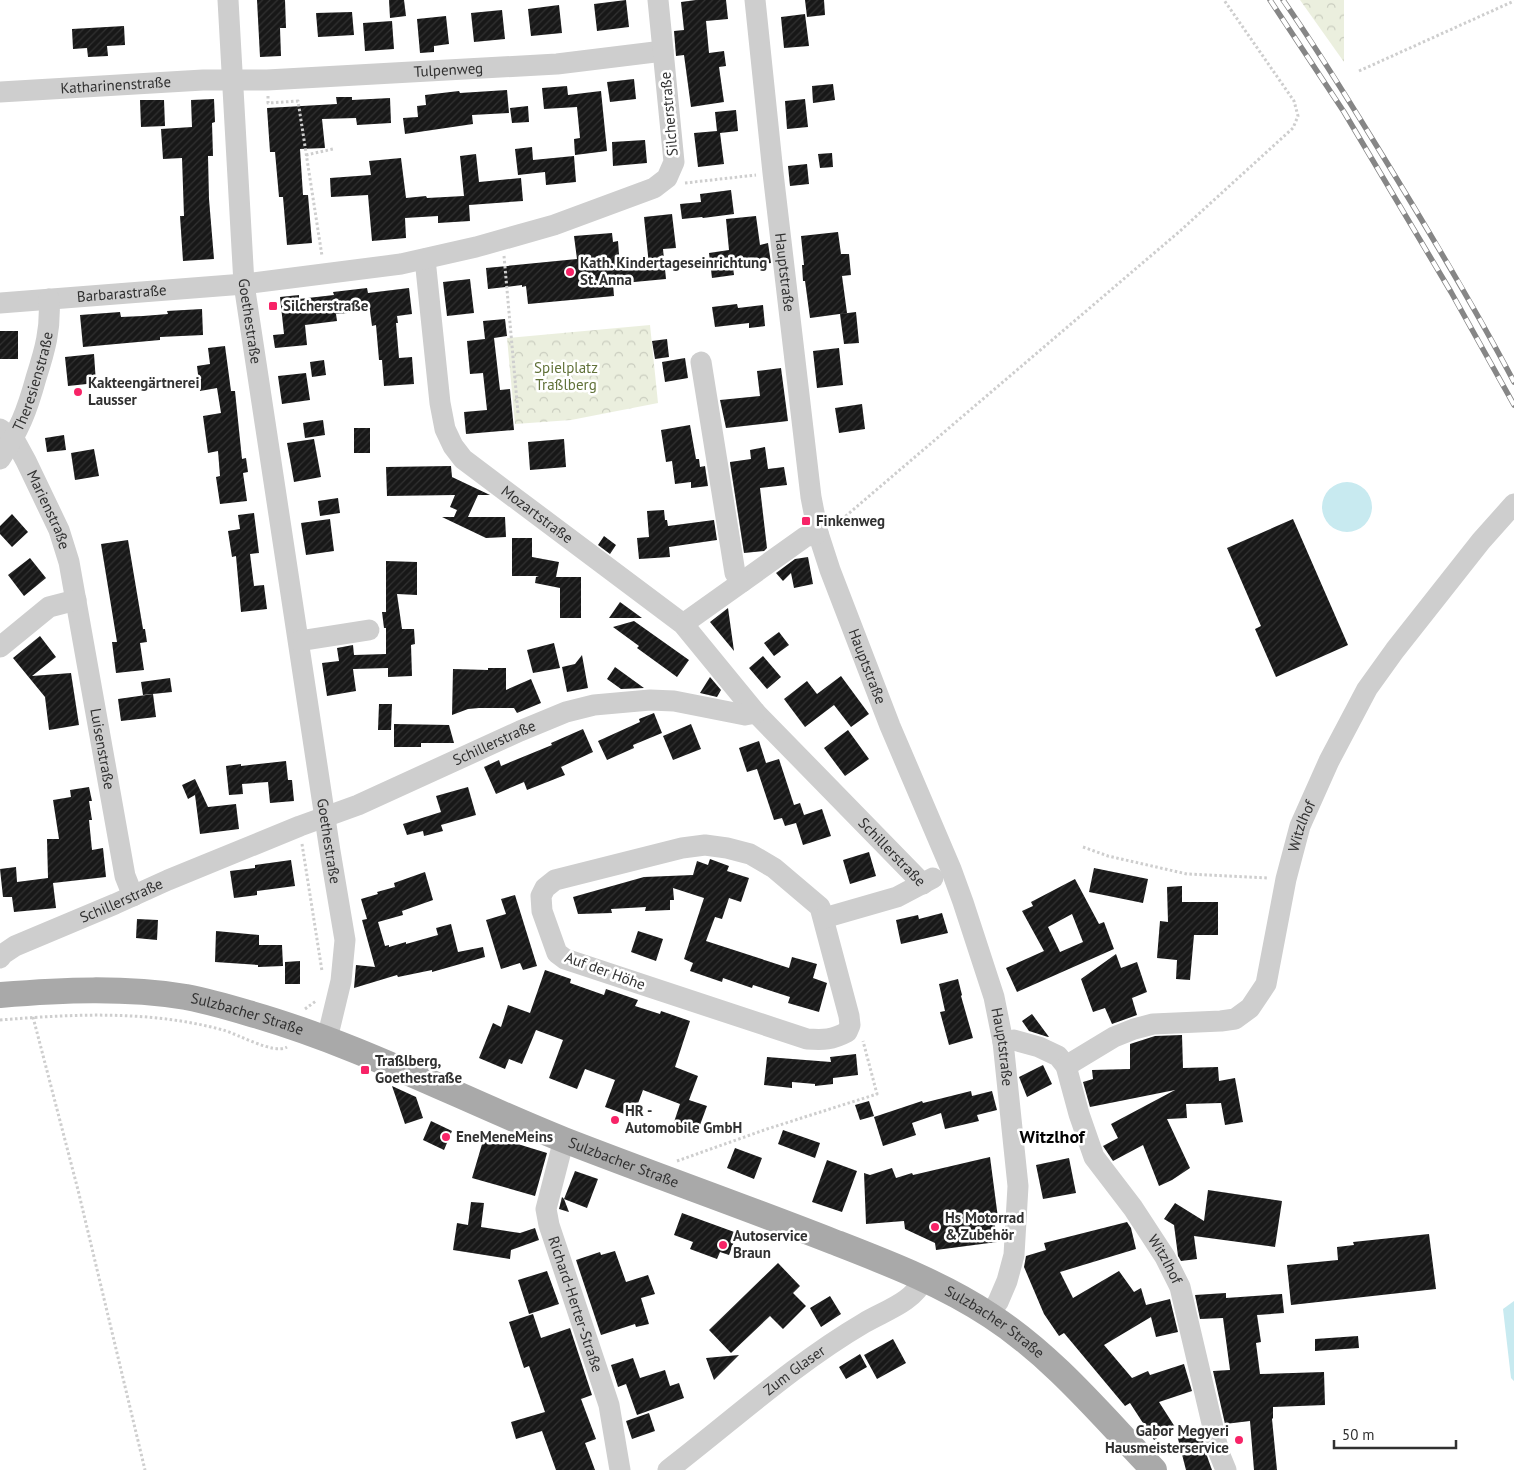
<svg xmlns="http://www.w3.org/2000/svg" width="1514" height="1470" viewBox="0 0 1514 1470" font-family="'PT Sans',sans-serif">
	<defs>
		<pattern id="forest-crowns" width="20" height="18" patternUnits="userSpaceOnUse" patternTransform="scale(1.25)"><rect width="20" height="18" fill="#ebefde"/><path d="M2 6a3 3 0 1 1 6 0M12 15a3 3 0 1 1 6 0" fill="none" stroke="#cacdbf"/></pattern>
		<pattern id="building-hatch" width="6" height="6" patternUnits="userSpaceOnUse" patternTransform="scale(1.25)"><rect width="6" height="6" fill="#181818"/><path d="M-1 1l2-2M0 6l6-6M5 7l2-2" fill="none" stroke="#313131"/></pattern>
	</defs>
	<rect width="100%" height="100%" fill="#fff"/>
	<path fill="url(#forest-crowns)" d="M1300 0H1344V62Z
		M650 325 658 403 571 420 515 424 507 338Z"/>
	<path fill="#c8eaf0" d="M1322 507a25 25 0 1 1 50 0a25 25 0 1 1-50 0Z
		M1514 1301V1381L1511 1378 1503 1309Z"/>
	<path fill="url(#building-hatch)" fill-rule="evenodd" d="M257 0H285L286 28H280L281 56 260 57Z
		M389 0H404L406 16 390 18Z
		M626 0 629 27 597 31 594 4Z
		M696 0H726L728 19 706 21 709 53 724 51 726 66 719 67 724 102 691 107 684 55 676 56 674 31 684 30 681 2Z
		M805 0H824L825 15 807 17Z
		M559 5 562 33 531 36 528 9Z
		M502 10 505 39 474 42 471 13Z
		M352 12 354 35 318 37 316 13Z
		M805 14 809 46 784 48 781 17Z
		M446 16 449 44 434 46V52L420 53 417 19Z
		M392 21 394 49 365 51 363 23Z
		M124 26 125 45 107 46 108 56 88 57 87 48 73 49 72 29Z
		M634 79 636 99 610 102 607 82Z
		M833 84 835 100 813 103 812 86Z
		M567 86 568 95 601 91 607 151 575 155 574 139 580 138 577 107 544 109 542 88Z
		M507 90 509 113 472 115 473 124 405 134 403 118 418 117 417 106 426 105 425 95 459 91 460 93Z
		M336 97H352V100L390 98 391 123 357 125 356 118 322 119 325 148 300 149 303 195H308L312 243 287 245 283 197H279L275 152H270L267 108 337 104Z
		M214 99 215 122 212 123 213 156H208L209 199 214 259 183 261 180 216H184L182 158 163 159 161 129 192 127 191 100Z
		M805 99 808 127 787 129 785 101Z
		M140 100H164L165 126 141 127Z
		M528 106 529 122 512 123 510 108Z
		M736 110 738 131 720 133 724 164 698 167 694 133 717 131 715 112Z
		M645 140 647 163 613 166 612 142Z
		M532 147 533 160 574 156 576 182 546 185 545 172 518 175 515 149Z
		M832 153 833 167 820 168 818 154Z
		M476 154 479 182 521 178 523 201 469 205 470 221 438 223V216L405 218 406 238 372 241 368 195 331 197 330 178 371 175 369 161 401 158 406 198 426 196 427 198 464 196 460 156Z
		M807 164 809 184 790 186 788 166Z
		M731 190 734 214 703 218 702 217 682 219 680 204 701 202 700 194Z
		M672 214 676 248 663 249 666 279 613 284 614 296 528 304 526 286 522 287V285L488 289 486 268 577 259 574 236 612 233 613 242 618 241 620 267 649 265 644 217Z
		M756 216 760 245 768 243 771 263 733 267 734 275 712 278 709 253 729 250 726 219Z
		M838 232 841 254H849L851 275 842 276 847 313 810 318 805 281H803L802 265H804L801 236Z
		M470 279 474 313 447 316 443 282Z
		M367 288 368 293 409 288 412 314 397 316 398 323H396L399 358 412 357 414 384 384 386 382 360H379L376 325 372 326 370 311 336 314 337 321 305 325 307 345 275 348 273 335 284 334 280 297 299 295V299L334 295 333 292Z
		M737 304 738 308 763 305 765 326 749 328V323L715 327 712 307Z
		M202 309 203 335 160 337V340L83 347 80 315 120 312 121 317 143 316 168 314 167 311Z
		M856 312 859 343 844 344 840 314Z
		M505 319 507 336 494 338 500 390 510 389 514 430 466 434 464 412 487 410 483 373 470 374 467 341 485 339 483 321Z
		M0 331H18V359H0Z
		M667 339 669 357 655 359 652 341Z
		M225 346 231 391H235L236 401 242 459 246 458 248 472 243 473 247 501 220 504 216 477 220 476 218 451 208 453 203 416 221 413 217 388 200 391 197 366 210 364 208 348Z
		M839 348 843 385 817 388 813 351Z
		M94 354 96 383 68 386 65 357Z
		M685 358 688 378 665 382 662 362Z
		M324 360 326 375 312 377 310 362Z
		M781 368 788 421 726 428 720 400 760 396 757 371Z
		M306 373 310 400 282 404 278 376Z
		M862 404 865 429 839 433 835 408Z
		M323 420 325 435 305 438 303 423Z
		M690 425 696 459H699L700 467 705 466 708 486 691 488V482L675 484 672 461 666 462 661 430Z
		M354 428H370V453H354Z
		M64 435 66 450 47 452 45 438Z
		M314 439 321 477 294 482 287 443Z
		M564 439 566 467 530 470 528 442Z
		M765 447 768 469 784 467 787 485 760 488 767 548 764 551 744 553 730 463V462L751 459 750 450Z
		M94 449 99 476 75 480 71 453Z
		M451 466 452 477 490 495H478L468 517H505L506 537 486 538 442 517H454L457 510 450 507 455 495 387 496 386 467Z
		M338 498 340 513 320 516 318 501Z
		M664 510 665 520H667L668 526 714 520 717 540 669 547 670 557 639 559 637 538 649 537 647 511Z
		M254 513 259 553 250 554 254 586 264 585 267 609 241 612 236 556 232 557 228 531 240 529 238 515Z
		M12 514 28 532 12 547 0 534V526Z
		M330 519 334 551 306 555 301 523Z
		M1293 519 1348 645 1276 677 1255 629 1261 626 1227 548Z
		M604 536 616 545 610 554 598 545Z
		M512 538H532V557L559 562 556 577H581V618H560V588L535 583 536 577 539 576H512Z
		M128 540 143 629H145L147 642 140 643 144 670 116 673 112 642H117L101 544Z
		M808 557 813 584 794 588 791 573 783 581 776 573 795 559Z
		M30 558 46 578 24 596 8 575Z
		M386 561 417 562V595L397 594 402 629H414L415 644 411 645 412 676 388 677V668L353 669 356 691 327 696 322 663 339 661 337 648 353 645 354 655 386 654V628H384L382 612H386Z
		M620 602 642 618H609Z
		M728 608 734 651 710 622Z
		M634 621 689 660 677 677 637 648 639 646 613 627Z
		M779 632 789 645 774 656 764 643Z
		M40 636 56 657 32 676 71 673 79 725 49 730 45 697 13 658Z
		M554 643 560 668 533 673 527 650Z
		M582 655 588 688 567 692 562 667 575 664Z
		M763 656 781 677 767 689 749 668Z
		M615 667 644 688 621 689 607 679Z
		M488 668H506V690L531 679 541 703 517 713 514 708H479L468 709 452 715 453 669 488 670Z
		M841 676 869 714 851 727 834 705 805 727 784 699 807 681 817 694Z
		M710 677 721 690 717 697 700 693Z
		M170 678 172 692 143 695 141 682Z
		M153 694 156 717 121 721 118 699Z
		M379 704H392L391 730H378Z
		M654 713 662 733 633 745 634 748 607 760 598 741 640 722 639 719Z
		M394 724 449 725 454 743H421V747H394Z
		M691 724 701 749 673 760 663 736Z
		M583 729 593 752 561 767 565 775 527 790 524 782 496 794 484 767 499 760 501 766 552 745 551 743Z
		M848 730 869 759 845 776 824 748Z
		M759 741 766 763 779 759 794 805 800 803 804 815 822 809 831 836 803 845 796 823 785 826 782 818 774 820 757 769 747 772 739 748Z
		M286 761 288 780H292L294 801 270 803 268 782 242 784 243 794 229 795 226 766 241 764V766Z
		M195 779 208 807 236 804 239 829 200 834 195 795 188 799 182 785Z
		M89 787 92 801H89L92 820H89L92 850 103 848 106 877 53 883 56 908 14 912 12 897H3L0 869 16 867 17 882 48 878 47 839H59L53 800 71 797 70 790Z
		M468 787 476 815 441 825 443 831 424 836 423 831 407 835 403 824 441 812 436 796Z
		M869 852 876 876 850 884 843 860Z
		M710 859 729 866 727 871 749 878 741 902 729 898 722 919 715 917 706 941 789 968 792 957 817 964 813 978 827 983 819 1012 788 1003 790 997 753 985 752 988 723 978 722 982 690 971 693 963 684 959 704 898 673 888 674 900H670V910L645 911 646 907 611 909 612 913 578 914 573 897 644 877 693 875 697 861 708 865Z
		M291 860 295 886 257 891V895L234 898 230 871 255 868V865Z
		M1094 868 1148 879 1143 903 1089 892Z
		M425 872 433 900 402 911 403 915 378 922 385 946 389 945V947L406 942V944L438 935 436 928 451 924 458 952 483 947 485 957 432 972V970L398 977 397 975 354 988 356 965 375 967 362 920 367 919 361 899 378 894 377 892 395 887 394 883Z
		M1075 879 1099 924 1104 922 1114 949 1017 992 1006 968 1044 951 1022 911 1033 906 1031 902ZM1072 914 1083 942 1060 952 1048 927Z
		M1182 886V902H1218V935H1194L1190 980 1176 979 1177 960 1157 958 1160 921 1168 922 1167 887Z
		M515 895 537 966 523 970 520 963 501 969 486 920 506 914 501 899Z
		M942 913 948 933 901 944 896 920 918 915 919 919Z
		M137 919 158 920 157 940 136 938Z
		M216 931 259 935V945H282L283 966 258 967V965L215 962Z
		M638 931 663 939 656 961 631 952Z
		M1116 954 1121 968 1137 962 1147 992 1132 998 1137 1015 1112 1024 1105 1008 1093 1012 1081 979Z
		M300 961V984H285V962Z
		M545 970 571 979 570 983 604 995 606 989 638 1000 635 1006 660 1014 661 1011 690 1021 675 1067 698 1076 689 1100 707 1106 697 1133 673 1125 680 1104 643 1090 633 1117 605 1107 615 1080 585 1069 577 1089 549 1078 563 1040 536 1030 522 1064 509 1059 505 1069 479 1058 493 1023 501 1027 508 1005 530 1013Z
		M958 979 962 995 961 996 973 1038 949 1045 940 1012 945 1011 939 984Z
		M1032 1014 1049 1037H1048L1029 1031 1022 1021Z
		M1182 1035 1183 1068 1218 1067 1219 1081 1235 1078 1243 1122 1225 1125 1221 1103 1186 1104 1187 1118 1167 1119 1190 1168 1172 1180 1159 1186 1143 1145 1113 1161 1103 1146 1118 1138 1111 1124 1175 1090 1090 1107 1083 1082 1093 1079 1092 1070 1130 1069V1044L1155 1036Z
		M856 1054 858 1075 833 1078V1084L815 1086V1084L792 1082V1088L764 1085 767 1057 831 1062 830 1057Z
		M1043 1065 1052 1084 1027 1097 1019 1077Z
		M392 1086 416 1097 423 1118 405 1124Z
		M971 1091 972 1096 992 1091 997 1110 977 1115 979 1121 945 1129 941 1113 912 1123 916 1135 883 1146 874 1117 922 1101 923 1103Z
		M869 1101 874 1116 860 1120 855 1105Z
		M431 1121 452 1131 444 1150 423 1140Z
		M783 1130 820 1143 815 1158 778 1144Z
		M485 1134 547 1153 535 1196 472 1178Z
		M735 1148 762 1158 754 1179 727 1168Z
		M990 1157 998 1218H994L997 1242 936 1250 935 1243 905 1229 904 1221 866 1224 864 1173 870 1175 892 1168 896 1178 912 1173 913 1175Z
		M1069 1158 1076 1193 1043 1199 1036 1165Z
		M827 1160 857 1171 842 1212 812 1202Z
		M575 1171 598 1179 587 1208 564 1199 569 1212 559 1209 562 1197 564 1199Z
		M1208 1190 1282 1201 1275 1247 1194 1236 1197 1259 1181 1261 1178 1256 1174 1225 1164 1219 1175 1203 1204 1221Z
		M471 1202 484 1203 481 1227 520 1233 535 1228 539 1240 511 1250 510 1259 453 1250 457 1223 468 1225Z
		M682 1213 737 1233 729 1255 720 1252 717 1259 690 1249 693 1242 674 1235Z
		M1127 1222 1131 1228 1136 1249 1060 1272 1073 1298 1119 1271 1134 1292 1141 1288 1146 1305 1170 1299 1178 1332 1156 1337 1151 1317 1104 1345 1132 1378 1148 1371 1150 1375 1184 1364 1192 1391 1159 1402 1175 1427 1154 1440 1130 1403 1125 1406 1064 1333 1059 1336 1044 1314 1024 1267 1026 1256 1046 1250 1044 1243Z
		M1429 1234 1436 1289 1291 1305 1287 1265 1338 1260 1337 1247 1354 1245 1353 1242Z
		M615 1251 626 1282 648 1275 655 1294 641 1298 649 1324 636 1327 635 1324 601 1335 576 1260 600 1252 601 1255Z
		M778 1263 800 1286 793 1293 806 1306 783 1329 770 1316 731 1353 709 1330Z
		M547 1271 559 1304 529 1314 518 1280Z
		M1226 1293V1298L1282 1294 1284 1313 1257 1315 1261 1342 1256 1343 1260 1374 1324 1372 1325 1405 1273 1407V1418L1272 1419 1277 1470H1254L1250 1421 1225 1424 1213 1371 1230 1370 1223 1318 1200 1319 1195 1295Z
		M830 1296 841 1314 821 1327 810 1308Z
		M533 1314 541 1338 570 1328 592 1395 581 1399 596 1439 585 1443 595 1470H556L542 1431 516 1439 511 1422 545 1412 529 1366 524 1368 509 1322Z
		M1358 1336 1359 1348 1315 1351V1339Z
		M893 1339 906 1363 877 1379 864 1355Z
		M860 1354 867 1367 846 1379 839 1367Z
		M739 1355 714 1380 706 1358Z
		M633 1358 640 1378 665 1370 670 1386 679 1383 684 1398 637 1415 626 1384 618 1387 611 1365Z
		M649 1413 655 1431 632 1439 626 1421Z
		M1200 1429 1207 1456 1212 1470H1186L1177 1435Z"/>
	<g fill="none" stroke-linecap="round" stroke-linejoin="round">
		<path stroke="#cecece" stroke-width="3" stroke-dasharray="2.5 2.5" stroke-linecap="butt" d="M1359 71 1514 1
			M268 96V103L298 101 322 256
			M306 155 333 149
			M685 183 756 175
			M504 256 518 413
			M834 526 1180 231 1293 128 1298 116 1294 101 1224 0
			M302 844 322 971
			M1083 847 1108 856 1187 874 1268 878
			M305 1009 316 1001
			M33 1017 78 1190 145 1470
			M0 1020C75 1014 149 1010 223 1030 238 1034 274 1055 287 1047
			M677 1161 767 1129 877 1094 863 1041"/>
		<g stroke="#cecece" stroke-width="21">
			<path id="s1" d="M228 0 244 284 330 851 345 940 341 981 327 1039"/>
			<path id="s2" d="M755 0 773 173 811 497 818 533 830 570 890 726 951 869 963 902 994 997 1003 1042 1018 1186 1014 1255 1007 1281 998 1302 989 1314"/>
			<path id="s3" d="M0 92 203 80H267L557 64 663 51"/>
			<path id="s4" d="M425 259 440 403 445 429 453 446 463 459 683 624 756 713 923 884"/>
			<path id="s5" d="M0 303 244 284 401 264 476 247 554 225 654 188 667 178 674 162 658 0"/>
			<path id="s6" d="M0 429 14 439 26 461 59 530 69 562 125 876 133 896"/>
			<path id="s7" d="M0 459C19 431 27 411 36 378 45 350 51 329 49 299"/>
			<path d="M742 582 805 537 818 533"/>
			<path d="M683 624 742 582 735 573 701 362"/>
			<path d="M299 641 369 630"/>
			<path d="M0 647 49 607 76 600"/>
			<path d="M705 845 727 848 750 854 774 868 820 907 849 1016 850 1025 847 1032C832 1040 824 1040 807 1039L565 959 557 953 542 911 541 896 545 888 555 880 682 848Z"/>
			<path d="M824 918 897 897 933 878"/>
			<path id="s8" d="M0 958 3 954 15 946 115 904 168 880 300 826 358 805 520 731 566 712 594 705 650 700 674 701 745 715 756 713"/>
			<path id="s9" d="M1003 1042 1014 1040 1039 1047 1058 1056 1066 1066 1079 1114 1094 1157 1133 1208 1165 1257 1180 1287 1219 1453 1226 1470"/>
			<path id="s10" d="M1066 1066 1114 1037 1134 1029 1153 1024 1221 1021 1235 1019 1250 1008 1266 984 1286 879 1300 826 1329 761 1367 689 1395 650 1481 541 1514 504"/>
			<path id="s11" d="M564 1139 546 1209 549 1225 609 1405 620 1470"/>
			<path id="s12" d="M668 1470C732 1421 794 1364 864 1323 886 1310 912 1303 924 1279"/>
		</g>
		<path stroke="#a9a9a9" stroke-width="26" id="s13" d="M0 995C62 990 124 987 186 997 207 1001 228 1007 248 1013 358 1044 459 1098 564 1140 654 1175 745 1207 834 1242 888 1263 943 1284 991 1316 1054 1357 1102 1416 1154 1470"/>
		<g stroke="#868686" stroke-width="5.5">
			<path id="rail" d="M1270 0 1344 112 1451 292 1514 405
				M1283 0C1318 50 1349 101 1381 153 1427 228 1473 304 1514 382"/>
		</g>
		<use href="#rail" stroke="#fff" stroke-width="4" stroke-dasharray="11" stroke-linecap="butt"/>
	</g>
	<g fill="#f72367" stroke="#fff" stroke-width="2">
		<circle cx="570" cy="272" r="5"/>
		<rect x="268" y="301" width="10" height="10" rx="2.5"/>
		<circle cx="78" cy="392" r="5"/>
		<rect x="801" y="516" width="10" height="10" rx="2.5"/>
		<rect x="360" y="1065" width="10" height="10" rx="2.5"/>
		<circle cx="615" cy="1120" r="5"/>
		<circle cx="446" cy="1137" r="5"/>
		<circle cx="935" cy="1227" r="5"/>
		<circle cx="723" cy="1245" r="5"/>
		<circle cx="1239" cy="1440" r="5"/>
	</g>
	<g text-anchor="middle" stroke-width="5" stroke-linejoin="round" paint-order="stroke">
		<g font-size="15" fill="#313131" stroke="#fff">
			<text dy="5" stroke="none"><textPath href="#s3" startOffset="449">Tulpenweg</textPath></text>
			<text dy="5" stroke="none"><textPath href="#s3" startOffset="116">Katharinenstraße</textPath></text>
			<text transform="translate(669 114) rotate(-95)" y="5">Silcherstraße</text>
			<text dy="5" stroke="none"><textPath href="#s2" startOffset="274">Hauptstraße</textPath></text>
			<text dy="5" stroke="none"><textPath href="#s5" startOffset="122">Barbarastraße</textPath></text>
			<text dy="5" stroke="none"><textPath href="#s1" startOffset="322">Goethestraße</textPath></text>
			<text dy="5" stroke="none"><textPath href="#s7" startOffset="85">Theresienstraße</textPath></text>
			<text dy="5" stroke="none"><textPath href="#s6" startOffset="96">Marienstraße</textPath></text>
			<text dy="5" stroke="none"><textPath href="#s4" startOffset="299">Mozartstraße</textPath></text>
			<text dy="5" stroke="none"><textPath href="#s2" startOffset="679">Hauptstraße</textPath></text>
			<text dy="5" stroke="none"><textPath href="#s8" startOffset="540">Schillerstraße</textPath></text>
			<text dy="5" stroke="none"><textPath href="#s6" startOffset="342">Luisenstraße</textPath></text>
			<text dy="5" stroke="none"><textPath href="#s10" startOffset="389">Witzlhof</textPath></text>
			<text dy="5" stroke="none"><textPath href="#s1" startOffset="848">Goethestraße</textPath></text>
			<text dy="5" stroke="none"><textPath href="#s4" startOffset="791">Schillerstraße</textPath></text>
			<text dy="5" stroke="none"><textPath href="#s8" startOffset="135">Schillerstraße</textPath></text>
			<text transform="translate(605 971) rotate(20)" y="5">Auf der Höhe</text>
			<text dy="5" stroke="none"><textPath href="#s13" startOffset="250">Sulzbacher Straße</textPath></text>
			<text dy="5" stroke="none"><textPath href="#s2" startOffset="1084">Hauptstraße</textPath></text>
			<text dy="5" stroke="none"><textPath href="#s13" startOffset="655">Sulzbacher Straße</textPath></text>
			<text dy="5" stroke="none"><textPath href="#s9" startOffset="291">Witzlhof</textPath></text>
			<text dy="5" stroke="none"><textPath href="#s11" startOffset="172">Richard-Herter-Straße</textPath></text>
			<text dy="5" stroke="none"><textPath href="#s13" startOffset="1060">Sulzbacher Straße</textPath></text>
			<text dy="5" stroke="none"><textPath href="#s12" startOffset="161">Zum Glaser</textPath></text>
		</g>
		<g font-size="15" font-weight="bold" fill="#313131" stroke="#fff" text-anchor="start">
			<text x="580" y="268">Kath. Kindertageseinrichtung<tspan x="580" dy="17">St. Anna</tspan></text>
			<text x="283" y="311">Silcherstraße</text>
			<text x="88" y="388">Kakteengärtnerei<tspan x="88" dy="17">Lausser</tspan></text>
			<text x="816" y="526">Finkenweg</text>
			<text x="375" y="1066">Traßlberg,<tspan x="375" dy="17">Goethestraße</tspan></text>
			<text x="625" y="1116">HR -<tspan x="625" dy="17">Automobile GmbH</tspan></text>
			<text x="456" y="1142">EneMeneMeins</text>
			<text x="945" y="1223">Hs Motorrad<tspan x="945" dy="17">&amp; Zubehör</tspan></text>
			<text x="733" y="1241">Autoservice<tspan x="733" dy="17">Braun</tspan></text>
			<text x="1229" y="1436" text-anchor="end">Gabor Megyeri<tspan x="1229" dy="17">Hausmeisterservice</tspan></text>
		</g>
		<g font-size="15" fill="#617239" stroke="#fff">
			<text x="566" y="373">Spielplatz<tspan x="566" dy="17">Traßlberg</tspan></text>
		</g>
		<g font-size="18" font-weight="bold" fill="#000" stroke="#fff">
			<text x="1052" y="1143">Witzlhof</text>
		</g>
	</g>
	<path d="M1334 1440v8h122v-8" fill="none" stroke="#313131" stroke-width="2.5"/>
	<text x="1342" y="1440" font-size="15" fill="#313131" stroke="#ffffff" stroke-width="4" paint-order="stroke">50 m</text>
</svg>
